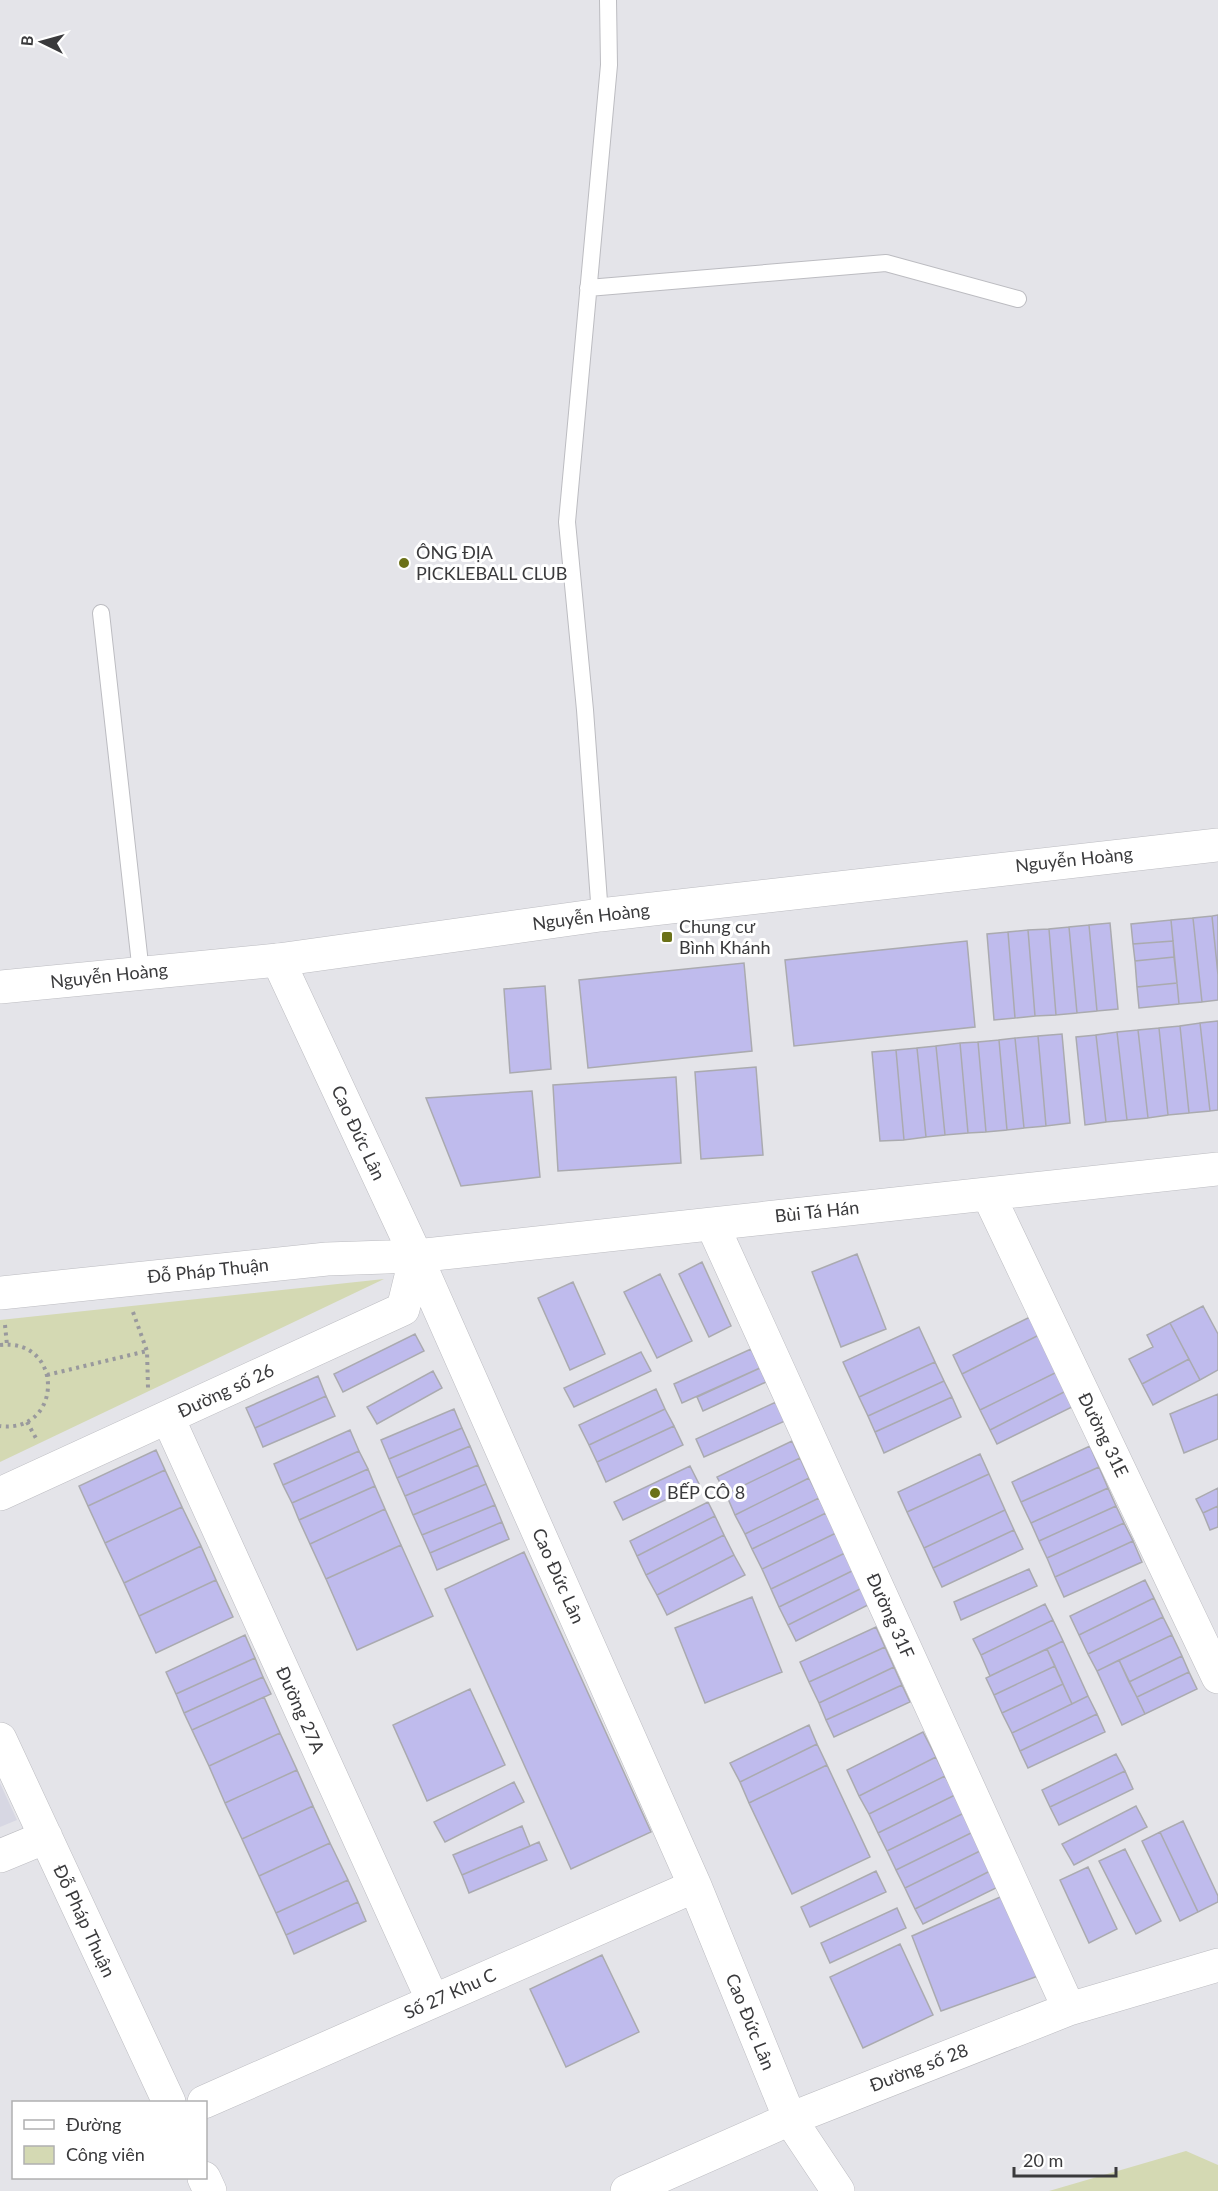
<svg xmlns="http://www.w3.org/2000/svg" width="1218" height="2191" viewBox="0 0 1218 2191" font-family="Lato,sans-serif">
	<rect width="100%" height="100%" fill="#e4e4e9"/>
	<path fill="#d7d7e3" d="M0 1783 17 1820 0 1827Z"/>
	<path fill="#d4d9b3" d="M384 1279 0 1462V1320Z
		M1186 2151 1218 2165V2191H1049Z"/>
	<path fill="#bfbbed" stroke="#aaaaaf" stroke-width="1.5" d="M1218 915V975L1212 916Z
		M1212 916 1218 975V1000L1202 1002 1193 918Z
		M1193 918 1202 1002 1179 1004 1171 920Z
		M1171 920 1173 941 1133 944 1131 924Z
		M1110 923 1118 1009 1097 1011 1089 925Z
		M1089 925 1097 1011 1077 1013 1069 927Z
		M1069 927 1077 1013 1056 1015 1049 929Z
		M1049 929 1056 1015 1035 1016 1028 930Z
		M1028 930 1035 1016 1015 1018 1008 932Z
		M1008 932 1015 1018 994 1020 987 934Z
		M967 941 975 1027 794 1046 785 960Z
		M1173 941 1174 957 1135 961 1133 944Z
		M1174 957 1177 983 1137 987 1135 961Z
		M744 963 752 1051 588 1068 579 980Z
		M1177 983 1179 1004 1139 1008 1137 987Z
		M545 986 551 1069 510 1073 504 989Z
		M1218 1021V1110L1210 1111 1200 1023Z
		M1200 1023 1210 1111 1189 1113 1180 1026Z
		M1180 1026 1189 1113 1168 1115 1159 1028Z
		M1159 1028 1168 1115 1148 1118 1138 1030Z
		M1138 1030 1148 1118 1127 1120 1117 1032Z
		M1117 1032 1127 1120 1106 1122 1096 1035Z
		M1062 1034 1070 1123 1046 1126 1038 1036Z
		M1096 1035 1106 1122 1085 1125 1076 1037Z
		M1038 1036 1046 1126 1024 1128 1015 1038Z
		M1015 1038 1024 1128 1007 1130 999 1040Z
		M999 1040 1007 1130 986 1132 978 1042Z
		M978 1042 986 1132 968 1133 960 1043Z
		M960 1043 968 1133 945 1135 936 1046Z
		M936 1046 945 1135 926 1137 917 1048Z
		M917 1048 926 1137 904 1140 896 1050Z
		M896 1050 904 1140 880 1141 872 1052Z
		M756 1067 763 1155 701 1159 695 1072Z
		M676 1077 681 1163 558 1171 553 1085Z
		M532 1091 540 1177 461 1186 426 1098Z
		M857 1254 886 1329 841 1347 812 1272Z
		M702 1262 731 1326 709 1337 679 1274Z
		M660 1274 692 1341 657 1358 624 1292Z
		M573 1282 605 1354 570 1370 538 1298Z
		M1203 1306 1218 1334V1370L1200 1380 1170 1323Z
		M1030 1317 1039 1335 962 1374 953 1355Z
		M1170 1323 1189 1359 1142 1384 1129 1359 1153 1347 1147 1335Z
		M919 1327 935 1362 859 1397 843 1362Z
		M415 1334 424 1351 343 1392 334 1374Z
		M1039 1335 1057 1372 980 1410 962 1374Z
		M751 1349 760 1368 682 1403 674 1384Z
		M641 1352 651 1371 574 1407 564 1388Z
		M1189 1359 1200 1380 1153 1405 1142 1384Z
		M935 1362 944 1381 868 1416 859 1397Z
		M760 1368 766 1382 703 1411 697 1397Z
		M433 1371 442 1388 377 1424 367 1407Z
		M1057 1372 1066 1391 990 1430 980 1410Z
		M318 1376 326 1396 255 1428 246 1408Z
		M944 1381 952 1397 875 1432 868 1416Z
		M656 1389 665 1409 589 1445 579 1425Z
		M1066 1391 1074 1406 997 1444 990 1430Z
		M1218 1394V1439L1184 1453 1170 1414Z
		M326 1396 335 1416 263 1447 255 1428Z
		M952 1397 961 1417 884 1453 875 1432Z
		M776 1402 785 1421 704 1457 696 1439Z
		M454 1409 462 1428 389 1459 381 1440Z
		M665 1409 674 1426 597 1462 589 1445Z
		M674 1426 683 1445 606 1482 597 1462Z
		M462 1428 470 1446 397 1478 389 1459Z
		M350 1430 359 1451 283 1485 274 1464Z
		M792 1441 800 1458 726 1494 717 1477Z
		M470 1446 478 1465 405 1496 397 1478Z
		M1090 1446 1099 1467 1021 1502 1012 1482Z
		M156 1450 165 1470 88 1506 79 1486Z
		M359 1451 368 1469 292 1503 283 1485Z
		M980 1454 989 1474 907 1512 898 1492Z
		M800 1458 809 1478 735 1515 726 1494Z
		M478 1465 486 1484 413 1515 405 1496Z
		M690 1466 699 1484 623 1520 614 1502Z
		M1099 1467 1108 1488 1031 1523 1021 1502Z
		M368 1469 375 1486 299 1520 292 1503Z
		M165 1470 182 1507 105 1543 88 1506Z
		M989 1474 1005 1510 924 1548 907 1512Z
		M809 1478 819 1498 745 1534 735 1515Z
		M486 1484 495 1505 422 1535 413 1515Z
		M375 1486 385 1509 310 1544 299 1520Z
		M1108 1488 1116 1506 1039 1541 1031 1523Z
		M1218 1488V1506L1203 1513 1196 1499Z
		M819 1498 826 1513 752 1549 745 1534Z
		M708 1502 715 1516 637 1556 630 1541Z
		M495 1505 502 1522 430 1553 422 1535Z
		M1116 1506 1124 1523 1047 1558 1039 1541Z
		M1218 1506V1527L1210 1530 1203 1513Z
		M182 1507 201 1546 124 1583 105 1543Z
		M385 1509 401 1545 326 1579 310 1544Z
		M1005 1510 1014 1530 933 1568 924 1548Z
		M826 1513 836 1533 762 1569 752 1549Z
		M715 1516 724 1535 646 1575 637 1556Z
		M502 1522 509 1539 437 1570 430 1553Z
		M1124 1523 1133 1541 1055 1577 1047 1558Z
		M1014 1530 1023 1549 942 1587 933 1568Z
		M836 1533 845 1553 771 1589 762 1569Z
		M724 1535 734 1555 657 1595 646 1575Z
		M1133 1541 1142 1562 1064 1597 1055 1577Z
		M401 1545 433 1616 357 1650 326 1579Z
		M201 1546 216 1580 139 1616 124 1583Z
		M524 1552 651 1832 571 1869 445 1589Z
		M845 1553 854 1570 779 1607 771 1589Z
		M734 1555 745 1575 667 1615 657 1595Z
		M1029 1569 1037 1586 961 1620 954 1602Z
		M854 1570 862 1588 788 1625 779 1607Z
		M216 1580 233 1617 156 1653 139 1616Z
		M1145 1580 1154 1598 1079 1635 1070 1616Z
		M862 1588 870 1604 796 1641 788 1625Z
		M752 1597 782 1672 705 1703 675 1628Z
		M1154 1598 1163 1617 1088 1654 1079 1635Z
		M1045 1604 1053 1620 981 1655 973 1639Z
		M1163 1617 1172 1635 1097 1671 1088 1654Z
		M1053 1620 1063 1641 990 1676 981 1655Z
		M876 1627 885 1647 809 1682 800 1662Z
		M245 1635 255 1658 176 1694 166 1672Z
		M1172 1635 1182 1656 1129 1682 1119 1660Z
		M1063 1641 1088 1696 1072 1704 1047 1649Z
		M885 1647 894 1667 819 1703 809 1682Z
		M1047 1649 1055 1666 994 1695 986 1678Z
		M1182 1656 1189 1672 1137 1697 1129 1682Z
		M255 1658 263 1677 184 1713 176 1694Z
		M1119 1660 1145 1714 1122 1725 1097 1671Z
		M1055 1666 1063 1684 1002 1713 994 1695Z
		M894 1667 902 1685 826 1720 819 1703Z
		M1189 1672 1197 1689 1145 1714 1137 1697Z
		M263 1677 271 1694 192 1730 184 1713Z
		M1063 1684 1072 1704 1012 1733 1002 1713Z
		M902 1685 910 1702 834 1737 826 1720Z
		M470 1689 505 1765 427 1801 393 1725Z
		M1088 1696 1097 1714 1020 1751 1012 1733Z
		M264 1697 280 1733 209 1766 192 1730Z
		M1097 1714 1105 1732 1028 1768 1020 1751Z
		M809 1725 817 1744 740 1782 730 1763Z
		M923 1732 936 1757 859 1796 847 1770Z
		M280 1733 297 1770 225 1803 209 1766Z
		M817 1744 827 1765 749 1803 740 1782Z
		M1116 1754 1125 1771 1050 1807 1042 1790Z
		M936 1757 945 1776 869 1814 859 1796Z
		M827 1765 870 1857 792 1894 749 1803Z
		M297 1770 313 1806 242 1839 225 1803Z
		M1125 1771 1133 1789 1059 1825 1050 1807Z
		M945 1776 955 1795 878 1833 869 1814Z
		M514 1782 524 1802 445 1842 434 1822Z
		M955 1795 964 1813 887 1851 878 1833Z
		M313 1806 330 1843 259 1876 242 1839Z
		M1136 1806 1147 1827 1074 1865 1062 1844Z
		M964 1813 973 1832 896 1870 887 1851Z
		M1183 1821 1218 1896V1902L1198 1912 1160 1832Z
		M522 1826 530 1846 462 1875 453 1855Z
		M973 1832 982 1850 905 1888 896 1870Z
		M1160 1832 1198 1912 1180 1921 1142 1841Z
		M539 1842 547 1860 469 1893 462 1875Z
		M330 1843 348 1880 276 1913 259 1876Z
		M1125 1849 1161 1921 1136 1934 1099 1861Z
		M982 1850 992 1870 915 1909 905 1888Z
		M1088 1867 1117 1929 1089 1943 1060 1880Z
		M992 1870 1000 1886 923 1924 915 1909Z
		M876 1871 886 1892 810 1927 801 1907Z
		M348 1880 358 1902 286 1935 276 1913Z
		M1007 1894 1038 1976 941 2011 912 1936Z
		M358 1902 366 1921 294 1954 286 1935Z
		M897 1908 906 1928 830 1963 821 1943Z
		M900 1944 933 2015 863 2048 830 1977Z
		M602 1955 639 2032 566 2067 530 1989Z"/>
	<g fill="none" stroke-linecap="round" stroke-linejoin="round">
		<g stroke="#bcbcc1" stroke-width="18">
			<path id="service" d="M588 288 886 263 1018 299
				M101 613 141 973
				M600 915 585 710 567 522 609 65 608 0"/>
		</g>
		<g stroke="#bcbcc1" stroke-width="34">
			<path id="minor" d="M278 960 416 1256 695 1886 790 2119 838 2191
				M988 1194 1218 1677
				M712 1224 1069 2009
				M0 1293 327 1259 416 1256 1218 1169
				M168 1418 433 2001
				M0 1494 403 1309 416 1256
				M0 1739 169 2102
				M0 1856 46 1837
				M204 2102 695 1886
				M204 2178 210 2191
				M627 2191 790 2119 1069 2009 1218 1965"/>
		</g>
		<g stroke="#bcbcc1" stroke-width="34">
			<path id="tertiary" d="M0 987 278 960 600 915 1218 845"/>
		</g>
		<path stroke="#99999d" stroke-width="4" stroke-dasharray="3 4.5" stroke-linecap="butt" d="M133 1312 147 1351 148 1388
			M5 1325 7 1345
			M0 1345C65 1338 63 1434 0 1426
			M47 1375 147 1351
			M27 1422 37 1440"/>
		<use href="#service" stroke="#fff" stroke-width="16"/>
		<use href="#minor" stroke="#fff" stroke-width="33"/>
		<use href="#tertiary" stroke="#fff" stroke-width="33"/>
	</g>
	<g fill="#6b7118" stroke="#fff" stroke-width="2">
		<circle cx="404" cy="563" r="6"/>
		<rect x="661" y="931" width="12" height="12" rx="3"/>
		<circle cx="655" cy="1493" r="6"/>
	</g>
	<g text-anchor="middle" stroke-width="6" stroke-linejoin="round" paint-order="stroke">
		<g font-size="18" fill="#3a3a3c" stroke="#fff" text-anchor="start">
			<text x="416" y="559">ÔNG ĐỊA<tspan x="416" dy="21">PICKLEBALL CLUB</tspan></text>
			<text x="679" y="933">Chung cư<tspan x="679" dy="21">Bình Khánh</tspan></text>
			<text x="667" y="1499">BẾP CÔ 8</text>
		</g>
		<g font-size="18" fill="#3a3a3c" stroke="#fff">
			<text transform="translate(1074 860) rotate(-6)" y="6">Nguyễn Hoàng</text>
			<text transform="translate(591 917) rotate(-7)" y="6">Nguyễn Hoàng</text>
			<text transform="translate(109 976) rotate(-6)" y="6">Nguyễn Hoàng</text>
			<text transform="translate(358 1133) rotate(65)" y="6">Cao Đức Lân</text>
			<text transform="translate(817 1212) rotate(-6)" y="6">Bùi Tá Hán</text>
			<text transform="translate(208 1271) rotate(-6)" y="6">Đỗ Pháp Thuận</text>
			<text transform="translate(226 1391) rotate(-25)" y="6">Đường số 26</text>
			<text transform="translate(1103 1435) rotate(64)" y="6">Đường 31E</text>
			<text transform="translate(558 1576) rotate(66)" y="6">Cao Đức Lân</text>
			<text transform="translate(890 1616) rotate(66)" y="6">Đường 31F</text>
			<text transform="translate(300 1710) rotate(66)" y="6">Đường 27A</text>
			<text transform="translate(84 1921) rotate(65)" y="6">Đỗ Pháp Thuận</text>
			<text transform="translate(450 1994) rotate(-24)" y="6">Số 27 Khu C</text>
			<text transform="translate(750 2022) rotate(68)" y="6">Cao Đức Lân</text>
			<text transform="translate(919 2068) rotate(-21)" y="6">Đường số 28</text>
		</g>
	</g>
	<rect x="12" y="2101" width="195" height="78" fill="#ffffff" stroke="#b0b0b1" stroke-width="1.5"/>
	<rect x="24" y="2120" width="30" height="9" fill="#ffffff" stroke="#b0b0b1" stroke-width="1.5"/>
	<text x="66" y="2131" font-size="18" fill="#3a3a3c">Đường</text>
	<rect x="24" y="2146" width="30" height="18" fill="#d4d9b3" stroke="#b0b0b1" stroke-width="1.5"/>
	<text x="66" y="2161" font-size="18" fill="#3a3a3c">Công viên</text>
	<g transform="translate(42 42) rotate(275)" stroke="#ffffff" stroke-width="4.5" paint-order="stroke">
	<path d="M0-4.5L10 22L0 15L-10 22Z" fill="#3a3a3c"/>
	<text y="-9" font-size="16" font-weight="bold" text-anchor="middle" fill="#3a3a3c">B</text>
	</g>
	<path d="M1014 2167v9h102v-9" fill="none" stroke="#3a3a3c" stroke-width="3"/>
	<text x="1023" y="2167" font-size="18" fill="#3a3a3c" stroke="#ffffff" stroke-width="4.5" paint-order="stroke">20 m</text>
</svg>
